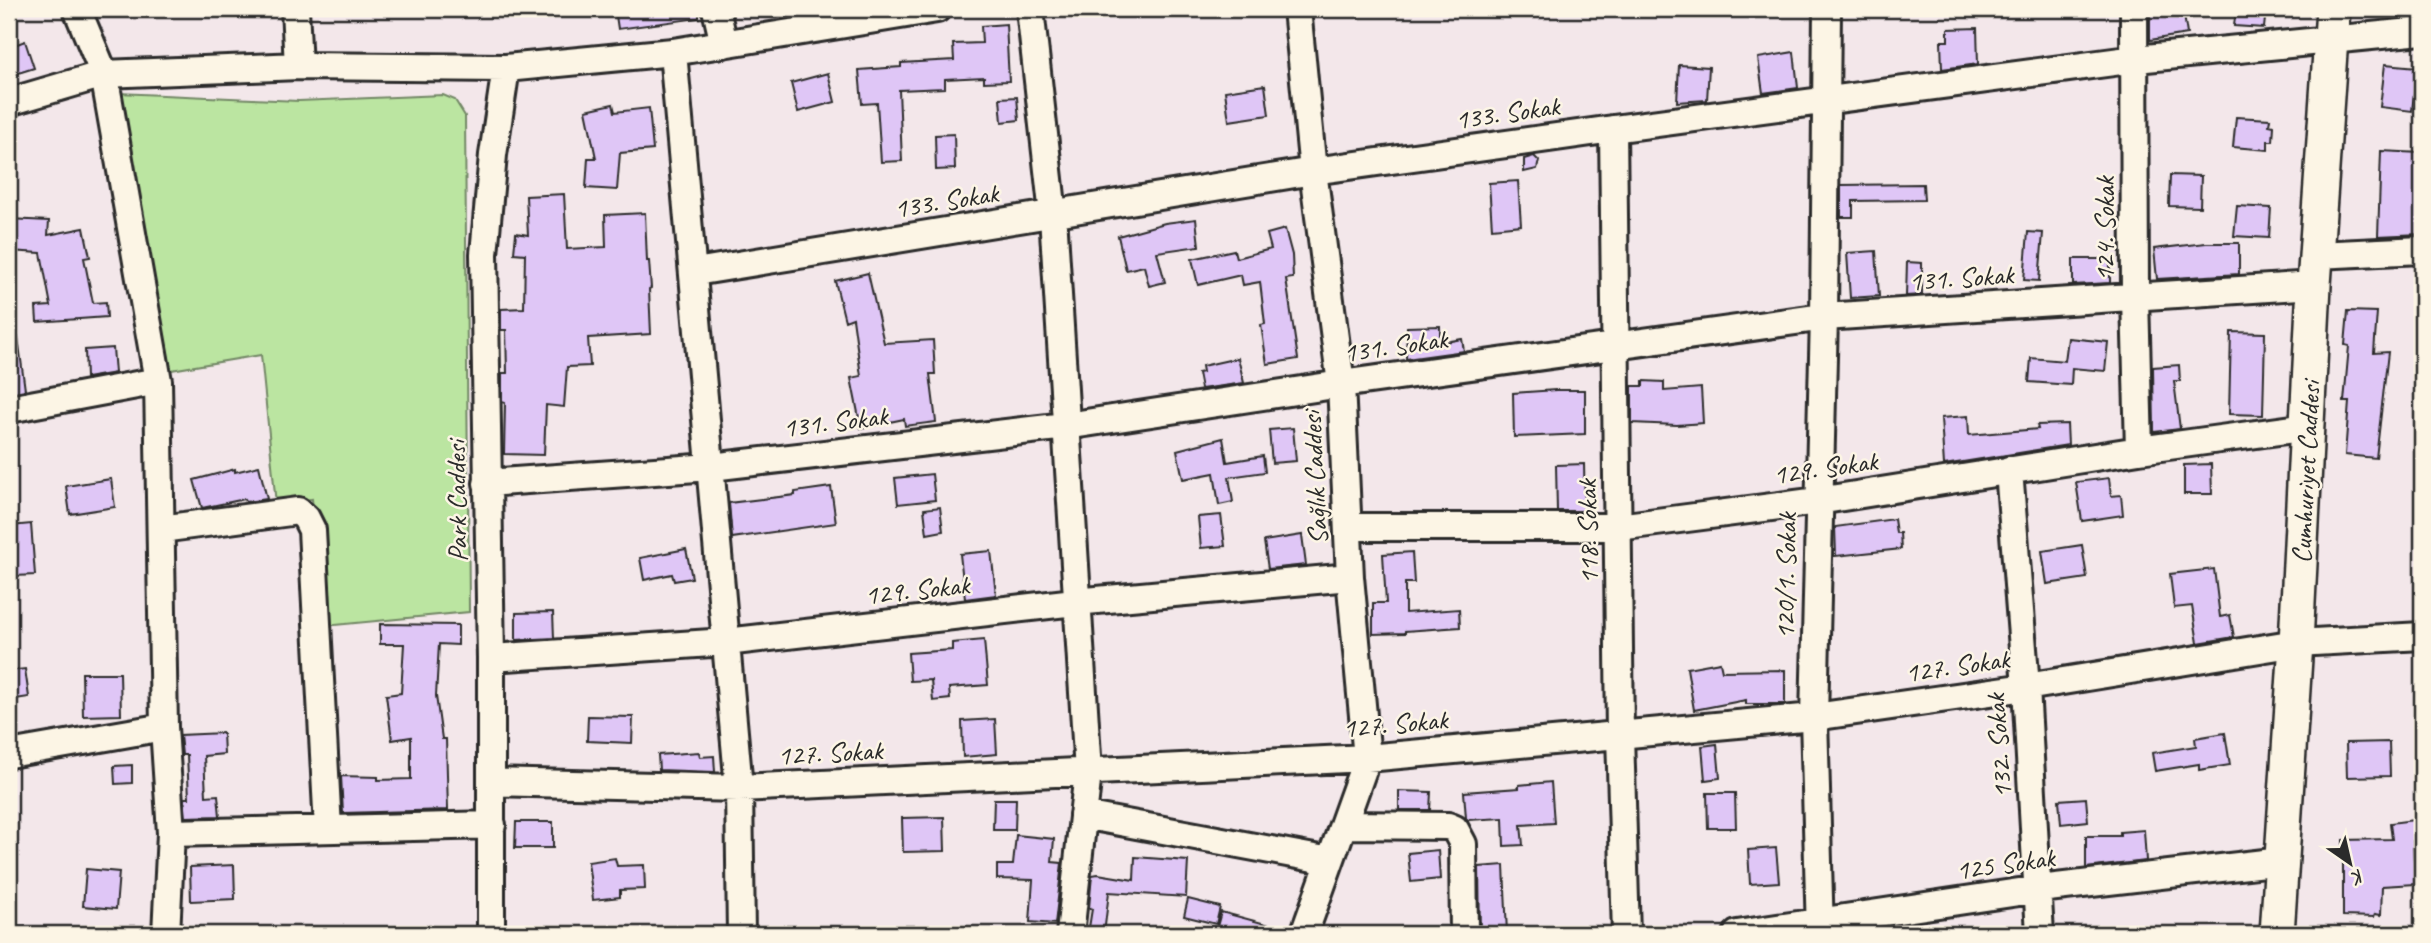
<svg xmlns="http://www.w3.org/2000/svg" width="2431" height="943" viewBox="0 0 2431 943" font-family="Caveat,sans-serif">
	<rect width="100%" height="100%" fill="#f3e7ea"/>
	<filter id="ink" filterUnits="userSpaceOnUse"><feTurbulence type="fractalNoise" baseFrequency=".0143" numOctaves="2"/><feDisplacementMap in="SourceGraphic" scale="14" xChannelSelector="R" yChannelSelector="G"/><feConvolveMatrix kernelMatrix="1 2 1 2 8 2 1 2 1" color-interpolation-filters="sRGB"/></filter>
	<g filter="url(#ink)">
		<path fill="#bbe5a1" stroke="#738866" stroke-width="2" d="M118 93 299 101 443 95 455 100 465 116 469 612 325 626 312 499 276 504 261 355 171 370Z"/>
		<path fill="#dfc6f6" stroke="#2b2b2b" stroke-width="2" d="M615 9H699V18L618 29Z
			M2150 9H2183L2187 34 2150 40Z
			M2236 9H2266L2264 28 2234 26Z
			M1006 24 1009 81 984 82V77L945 79V88L899 90 902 161 881 162 877 103 862 104 859 70 901 67V63L954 60 953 44 982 43 981 26Z
			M1977 28 1978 64 1942 69 1941 41H1948V29Z
			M25 41 34 68 9 76V47Z
			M1794 52 1798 88 1763 93 1758 58Z
			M2385 64 2417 67 2412 111 2380 107Z
			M1679 65 1709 67 1707 100 1677 102Z
			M828 73 835 102 798 112 791 83Z
			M1265 85 1269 115 1229 121 1225 91Z
			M1017 97 1019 120 1002 122 1000 98Z
			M613 104 615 112 649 108 653 150 620 153 617 190 586 188 588 158H596L586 110Z
			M2236 117 2270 119 2269 125 2274 126 2273 141H2268V150L2233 147Z
			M954 134 955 169 936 170 935 135Z
			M2381 151 2421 153 2418 211 2421 212 2420 234 2378 236Z
			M1534 156 1539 161 1537 169 1524 172V159Z
			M2170 175 2201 176 2200 207 2169 206Z
			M1518 181 1521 225 1492 228 1489 183Z
			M1923 184 1924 200 1853 201V217H1841V185Z
			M564 194 567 249 606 247 605 215 645 213 647 261H649L651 288 649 289 651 334 588 338 590 366 567 367 564 407 546 405 544 455 504 454 505 403 502 402V373H507L506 330H501V309L524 308 525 254 514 253 516 233 528 235 526 196Z
			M2237 206 2271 208 2269 238 2234 236Z
			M9 219 49 221 48 235 84 228 90 257 84 258 93 303 106 302 107 317 37 322 36 307 51 306 41 253 9 251Z
			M1196 219 1199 246 1157 252 1165 282 1149 286 1144 266 1126 270 1118 236 1165 223Z
			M1285 229 1292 255 1293 278 1286 279 1298 359 1267 364 1261 325 1265 324 1260 282 1243 285 1241 275 1198 285 1192 259 1234 250 1236 258 1271 249 1267 234Z
			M2028 232 2043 233 2039 281 2024 280Z
			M2206 243H2239V274L2157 279 2154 249Z
			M1876 251 1879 296 1850 298 1847 253Z
			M2073 259H2110V283L2073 285Z
			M1907 262 1922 263V295L1906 296Z
			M868 273 884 343 933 340 935 374H930L936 422 905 426 904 419 861 428 851 378 861 376 853 318 845 321 835 281Z
			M2348 311 2377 312 2374 353 2388 352 2376 458 2345 455 2349 402H2344L2349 346 2345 345Z
			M1440 326V343L1462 339 1464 351 1406 359 1407 327Z
			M2231 332 2265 333 2263 415 2229 414Z
			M18 337 25 390 9 393V338Z
			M2068 338 2108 342 2105 371 2072 368 2071 385 2029 382 2031 358 2065 361Z
			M113 348 115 373 86 378 85 350Z
			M1238 358 1244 383 1201 389 1198 373 1203 372 1202 366Z
			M2179 365 2180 381H2174L2180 429 2154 432 2153 367Z
			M1643 381 1664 382V391L1701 388 1703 423 1677 425 1632 423V386H1643Z
			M1556 390H1585V434L1514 437 1513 393Z
			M1968 416 1969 435 2038 429 2037 425 2067 424 2068 445 1944 465 1941 418Z
			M1293 428 1296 461 1272 463 1269 430Z
			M1223 438 1227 462 1263 456 1265 472 1229 477 1233 502 1219 505 1214 473 1183 479 1177 450Z
			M1584 464 1585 511H1557L1556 465Z
			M2211 464 2212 494H2184V465Z
			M259 466 267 499 246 502 245 499 202 508 194 480 235 469V472Z
			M932 474 935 500 898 504 895 478Z
			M2109 478 2111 496 2121 495 2123 515 2082 521 2076 482Z
			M111 479 115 507 70 514 66 486Z
			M831 487 836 523 732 538 729 503 795 495V492Z
			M940 507 943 531 927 534 924 509Z
			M1221 515 1225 546 1201 548 1198 517Z
			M1894 519 1896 533H1900L1901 549 1836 556 1835 527Z
			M31 524 35 575 15 576 11 526Z
			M1302 535 1306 565 1268 569 1264 541Z
			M2082 545 2087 578 2047 584 2042 551Z
			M686 549 692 578 674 581 672 574 644 580 640 558Z
			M991 551 996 595 965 599 960 554Z
			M1412 552 1414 583H1405V613L1459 609 1460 627 1405 631V633L1373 634V603H1386L1383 554Z
			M2214 569 2220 617 2230 615 2234 637 2198 643 2192 606 2174 608 2170 574Z
			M553 612 554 638 516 640V613Z
			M380 624 458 625V645L439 644 436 696 442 739H446L448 810 343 813 341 776 378 777V780L411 779V737L392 740 386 695 401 693 404 644H380Z
			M984 640 988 685 949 688 950 699 933 701 931 680 910 681 908 653 952 650V643Z
			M1720 662 1722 671 1785 670V704H1746V700L1694 710 1687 668Z
			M25 669 29 697 9 700V671Z
			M82 673H120L121 715 83 716Z
			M588 716 633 717 632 743 587 741Z
			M995 719 997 754 963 757 962 721Z
			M223 733 224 754 204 756 206 796 218 795 220 816 186 817 184 798H189L187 755H182L180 735Z
			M2225 733 2230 765 2199 770V764L2155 771 2152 753 2196 746 2195 738Z
			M2389 742 2390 776 2347 777 2346 743Z
			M1717 744 1720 778 1705 780 1702 746Z
			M699 752 700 757 714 756 715 772 659 770 658 755Z
			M132 765V783L115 784 114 766Z
			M1551 782 1554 823 1521 825 1523 845 1504 846 1503 818 1468 820 1466 818 1464 792 1519 788V785Z
			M1399 791 1431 792 1430 810H1399Z
			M1707 793H1735L1736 828H1708Z
			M2086 798 2088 821 2061 824 2059 800Z
			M994 799H1016L1015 830H993Z
			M944 817 945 851 903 852 902 818Z
			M2422 819V840L2413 841 2415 884 2382 886 2381 915 2375 914 2374 917 2343 916V840L2392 839 2390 823Z
			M516 822H553V848H515Z
			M2144 830 2146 861 2086 868V836H2120V832Z
			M1016 835 1054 839 1052 862 1062 863 1055 924 1030 922 1033 880 997 879V865H1013Z
			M1776 848 1779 882 1750 884 1748 850Z
			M1438 850 1440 879 1411 882 1408 853Z
			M1135 857 1188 861 1186 897 1109 892 1104 934H1088L1092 909 1089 908 1092 875 1098 874 1134 880Z
			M615 858 617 866 644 865 645 889 620 890V897L593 900 588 862Z
			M234 865 235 899 191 901 190 867Z
			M1504 865 1507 934H1480L1479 867Z
			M86 869 119 872 116 909 83 906Z
			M1188 899 1220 907 1216 924 1184 916Z
			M1221 912 1285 929 1284 934H1215Z"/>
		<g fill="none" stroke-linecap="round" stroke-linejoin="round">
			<g stroke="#2b2b2b" stroke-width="32">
				<path id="minor" d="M77 9 104 74 158 381 164 727 171 833 166 934
					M295 9 298 66
					M716 9 724 44
					M1030 9 1053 215 1088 772 1070 934
					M1297 9 1313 171 1341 384 1350 577 1367 758 1304 934
					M2134 9 2135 297 2139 450
					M673 52 739 788 741 934
					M9 102 104 74 298 66 506 68 673 52 937 9
					M1613 129 1620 735 1626 934
					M2316 255 2422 250
					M695 272 1313 171 1613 129 2136 59 2422 31
					M9 409 158 381
					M2009 470 2026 687 2040 934
					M487 483 711 467 1066 426 1341 384 1824 317 2314 285
					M1349 527H1618L1818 501 2139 450 2308 427
					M161 529 298 511 306 518 312 530 328 829
					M491 658 726 642 1075 602 1350 577
					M9 754 164 727
					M492 782 739 788 1367 758 1814 717 2026 687 2296 643 2422 636
					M1083 815 1330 861
					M1343 825 1448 826 1455 829 1463 844 1464 934
					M171 833 492 825
					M491 934V658L484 254 493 155 506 68
					M1737 934 2039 889 2282 861
					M1820 934 1814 717 1824 317 1827 9"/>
			</g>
			<g stroke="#2b2b2b" stroke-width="38">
				<path id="major" d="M2277 934 2296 643 2314 285 2333 9"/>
			</g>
			<use href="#minor" stroke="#fcf5e5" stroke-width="26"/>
			<use href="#major" stroke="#fcf5e5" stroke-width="33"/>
		</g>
	</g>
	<g text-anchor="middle" stroke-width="5" stroke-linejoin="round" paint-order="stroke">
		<g font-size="28" fill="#2b2b2b" stroke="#fcf5e5">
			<text transform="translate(1507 112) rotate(-8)" y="10">133. Sokak</text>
			<text transform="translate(946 200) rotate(-9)" y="10">133. Sokak</text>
			<text transform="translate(2104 229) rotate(-90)" y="10">124. Sokak</text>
			<text transform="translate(1961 277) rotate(-4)" y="10">131. Sokak</text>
			<text transform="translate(1395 345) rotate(-8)" y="10">131. Sokak</text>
			<text transform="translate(835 421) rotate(-7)" y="10">131. Sokak</text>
			<text transform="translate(1825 467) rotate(-8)" y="10">129. Sokak</text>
			<text transform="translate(2305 472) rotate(-87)" y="10">Cumhuriyet Caddesi</text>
			<text transform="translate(1314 478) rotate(-93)" y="10">Sağlık Caddesi</text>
			<text transform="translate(456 501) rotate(-91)" y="10">Park Caddesi</text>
			<text transform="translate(1587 532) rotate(-91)" y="10">118. Sokak</text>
			<text transform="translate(1785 576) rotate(-89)" y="10">120/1. Sokak</text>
			<text transform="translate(917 589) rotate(-6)" y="10">129. Sokak</text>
			<text transform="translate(1957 665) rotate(-8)" y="10">127. Sokak</text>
			<text transform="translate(1395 723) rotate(-5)" y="10">127. Sokak</text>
			<text transform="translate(1998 746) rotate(-94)" y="10">132. Sokak</text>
			<text transform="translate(830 752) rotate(-3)" y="10">127. Sokak</text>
			<text transform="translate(2005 863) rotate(-8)" y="10">125 Sokak</text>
		</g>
	</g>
	<rect width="2431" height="943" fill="none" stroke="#fcf5e5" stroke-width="35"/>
	<rect x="18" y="18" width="2396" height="908" fill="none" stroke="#2b2b2b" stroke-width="2.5" filter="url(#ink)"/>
	<g transform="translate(2350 863) rotate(146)" stroke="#fcf5e5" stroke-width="5" paint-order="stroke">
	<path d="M0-5L12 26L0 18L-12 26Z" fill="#2b2b2b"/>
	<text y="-10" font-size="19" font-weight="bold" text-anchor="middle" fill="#2b2b2b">K</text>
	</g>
</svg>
